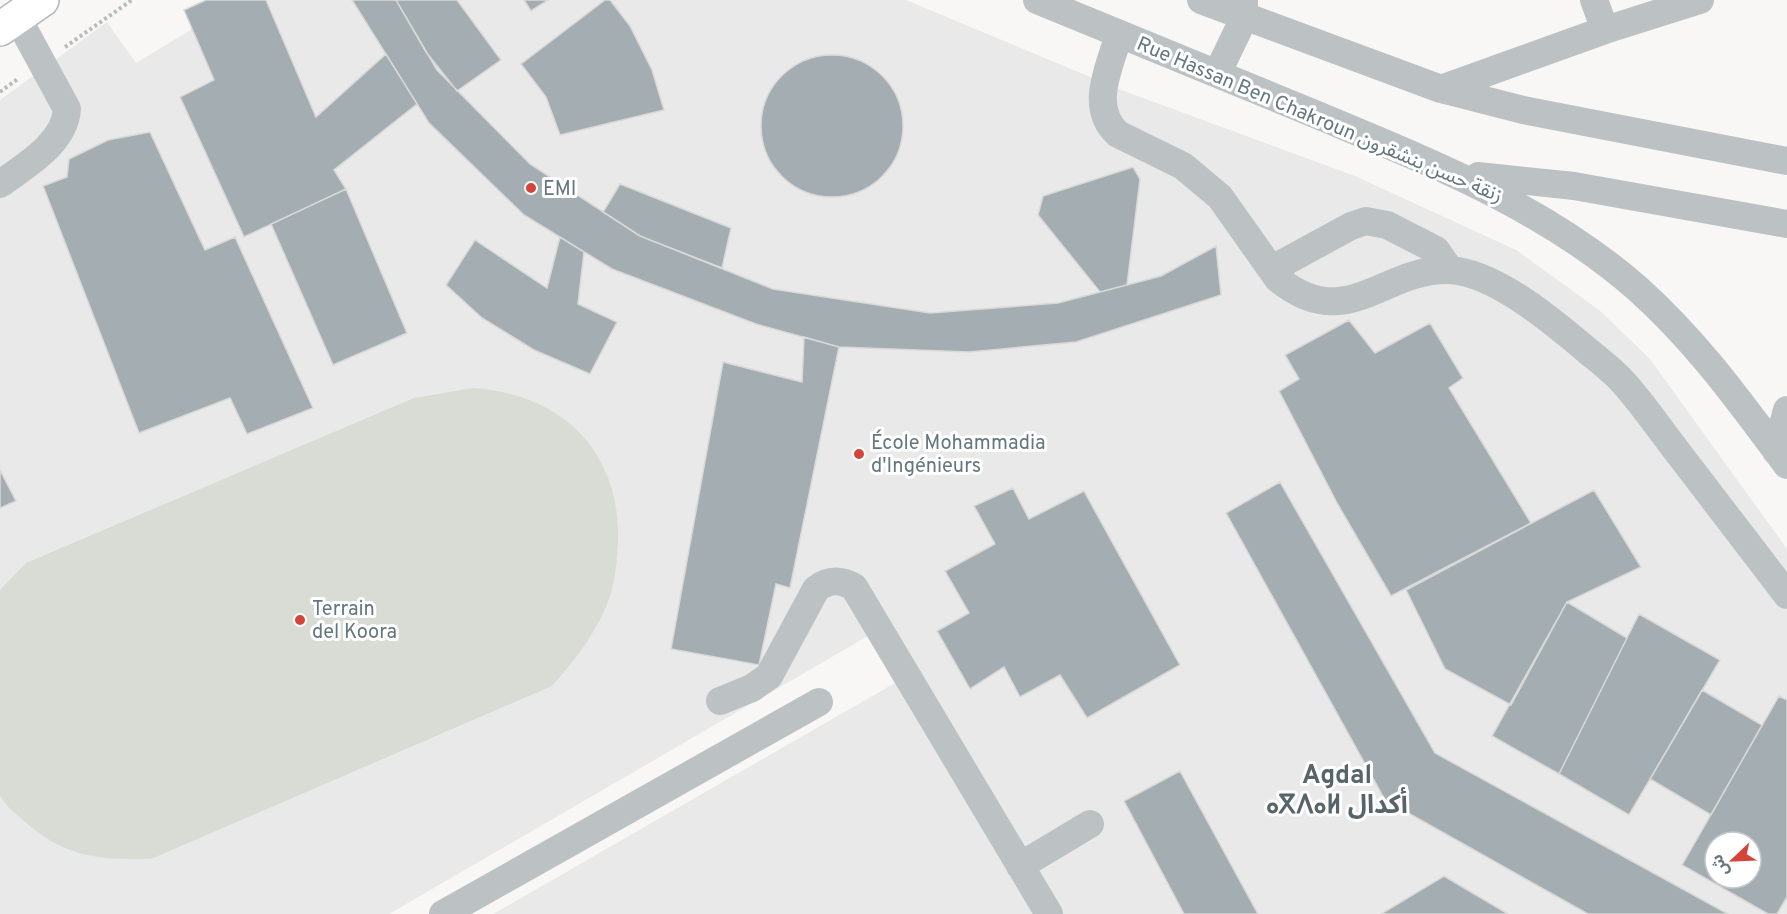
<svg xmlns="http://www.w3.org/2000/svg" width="1787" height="914" viewBox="0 0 1787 914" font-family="Overpass,'Noto Sans Arabic','Noto Sans Tifinagh',sans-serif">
	<rect width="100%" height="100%" fill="#f8f7f5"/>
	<path fill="#e8e9e8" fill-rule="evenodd" d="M206 0H906L1124 91 1355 176 1516 250 1599 310 1650 359 1787 549V914H493L895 683 868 636 389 914H0V100L107 22 136 63 192 29 184 10ZM1715 842H1751V878H1715Z"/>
	<path fill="#d8dcd5" d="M473 388C561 394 620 450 618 540 617 563 615 586 606 607 593 637 574 661 552 686L151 859C97 860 63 857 22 819 13 812 5 805 0 795V590L26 563 414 398Z"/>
	<path fill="#a4aeb2" stroke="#d9d9d8" stroke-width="1.5" fill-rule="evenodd" d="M206 0H266L316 117 386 54 417 104 334 170 346 189 244 237 180 97 214 80 184 10Z
		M352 0H396L437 70 530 164 640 236 773 289 930 313 1058 303 1161 276 1216 246 1221 295 1076 342 969 352 839 347 756 324 612 269 524 215 429 123Z
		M396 0H457L501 60 457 91 426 52Z
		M524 0H548L531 11Z
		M605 0H610L630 26 652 70 664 110 560 135 546 97 521 64Z
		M761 126a71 71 0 1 1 142 0a71 71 0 1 1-142 0Z
		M150 132 205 250 235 237 313 408 247 434 230 398 139 433 43 186 67 177 69 159 108 140Z
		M1133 167 1140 179 1127 285 1100 292 1038 215 1043 196Z
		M620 184 731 228 722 268 640 236 603 212Z
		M346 189 407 333 333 365 271 224Z
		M560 237 584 252 578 304 617 322 590 374 534 350 482 318 446 285 475 240 547 288Z
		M1349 320 1375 353 1430 323 1463 378 1449 388 1531 523 1391 596 1337 503 1279 391 1299 379 1285 355Z
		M804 337 839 347 790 588 776 584 759 665 671 649 723 362 802 382Z
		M0 470 16 501 0 508Z
		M1280 482 1435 753 1728 914H1588L1385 800 1226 513Z
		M1013 488 1029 519 1084 491 1180 665 1087 718 1060 675 1020 697 1004 667 970 689 937 631 969 613 945 571 995 544 974 506Z
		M1594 490 1641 567 1567 602 1511 705 1445 669 1406 590Z
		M1567 602 1627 638 1559 774 1492 736Z
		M1639 614 1720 660 1629 815 1559 774Z
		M1702 690 1762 725 1711 815 1650 779Z
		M1779 696 1787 700V897L1777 914H1768L1682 865ZM1715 842H1751V878H1715Z
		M1180 771 1258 914H1184L1124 801Z
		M1444 876 1508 914H1381Z"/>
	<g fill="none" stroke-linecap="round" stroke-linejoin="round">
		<g stroke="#b0b6b9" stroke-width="36">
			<path id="major" d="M0 29 42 0"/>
		</g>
		<path stroke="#b7bbbd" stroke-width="4" stroke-dasharray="3 3" stroke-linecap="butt" d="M65 47 132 0
			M0 92 19 78"/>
		<path stroke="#bcc2c4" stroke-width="28" d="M1037 0C1132 39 1227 78 1322 117 1434 164 1546 208 1638 289 1699 344 1739 401 1787 465
			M1201 0 1441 89 1523 110 1787 161
			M1594 0 1605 30
			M1119 34C1110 67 1088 107 1118 134L1183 166 1220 197 1278 279C1347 335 1383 268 1449 270 1495 272 1555 323 1589 352 1600 361 1613 371 1623 382 1642 403 1659 428 1676 450 1713 499 1750 547 1787 595
			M1217 74 1244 18V0
			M1441 89 1605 30 1700 0
			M1478 176 1574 186 1787 224
			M0 184C25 166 65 143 67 109L17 17
			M1272 269 1351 226 1366 221 1387 225 1436 250 1450 270
			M1776 451 1787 410
			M720 701 752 688 769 676 816 589C829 579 840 579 854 587L1049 914
			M1020 866 1090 824
			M443 914 819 702"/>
		<use href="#major" stroke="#fff" stroke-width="33"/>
	</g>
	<g fill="#d44438" stroke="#fff" stroke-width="2">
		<circle cx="531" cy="188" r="6"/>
		<circle cx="859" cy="454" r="6"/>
		<circle cx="300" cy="620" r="6"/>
	</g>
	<g text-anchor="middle" stroke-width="6" stroke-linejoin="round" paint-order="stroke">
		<g font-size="20" fill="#65777e" stroke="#fff">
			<text transform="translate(1320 119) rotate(23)" y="7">Rue Hassan Ben Chakroun زنقة حسن بنشقرون</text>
		</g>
		<g font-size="20" fill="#65777e" stroke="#fff" text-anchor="start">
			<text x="543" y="195">EMI</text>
			<text x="871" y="449">École Mohammadia<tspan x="871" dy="23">d'Ingénieurs</tspan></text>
			<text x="312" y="615">Terrain<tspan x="312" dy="23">del Koora</tspan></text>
		</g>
		<g font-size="26" font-weight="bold" fill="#576469" stroke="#fff">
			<text x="1337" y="783">Agdal<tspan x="1337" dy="30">ⴰⴳⴷⴰⵍ أكدال</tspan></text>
		</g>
	</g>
	<g transform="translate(1733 860) rotate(247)"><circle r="28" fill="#ffffff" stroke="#c1c9cb" stroke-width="1.5"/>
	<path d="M0-4.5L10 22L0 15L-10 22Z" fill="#d44438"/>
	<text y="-9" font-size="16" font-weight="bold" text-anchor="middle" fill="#65777e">ش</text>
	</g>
</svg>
